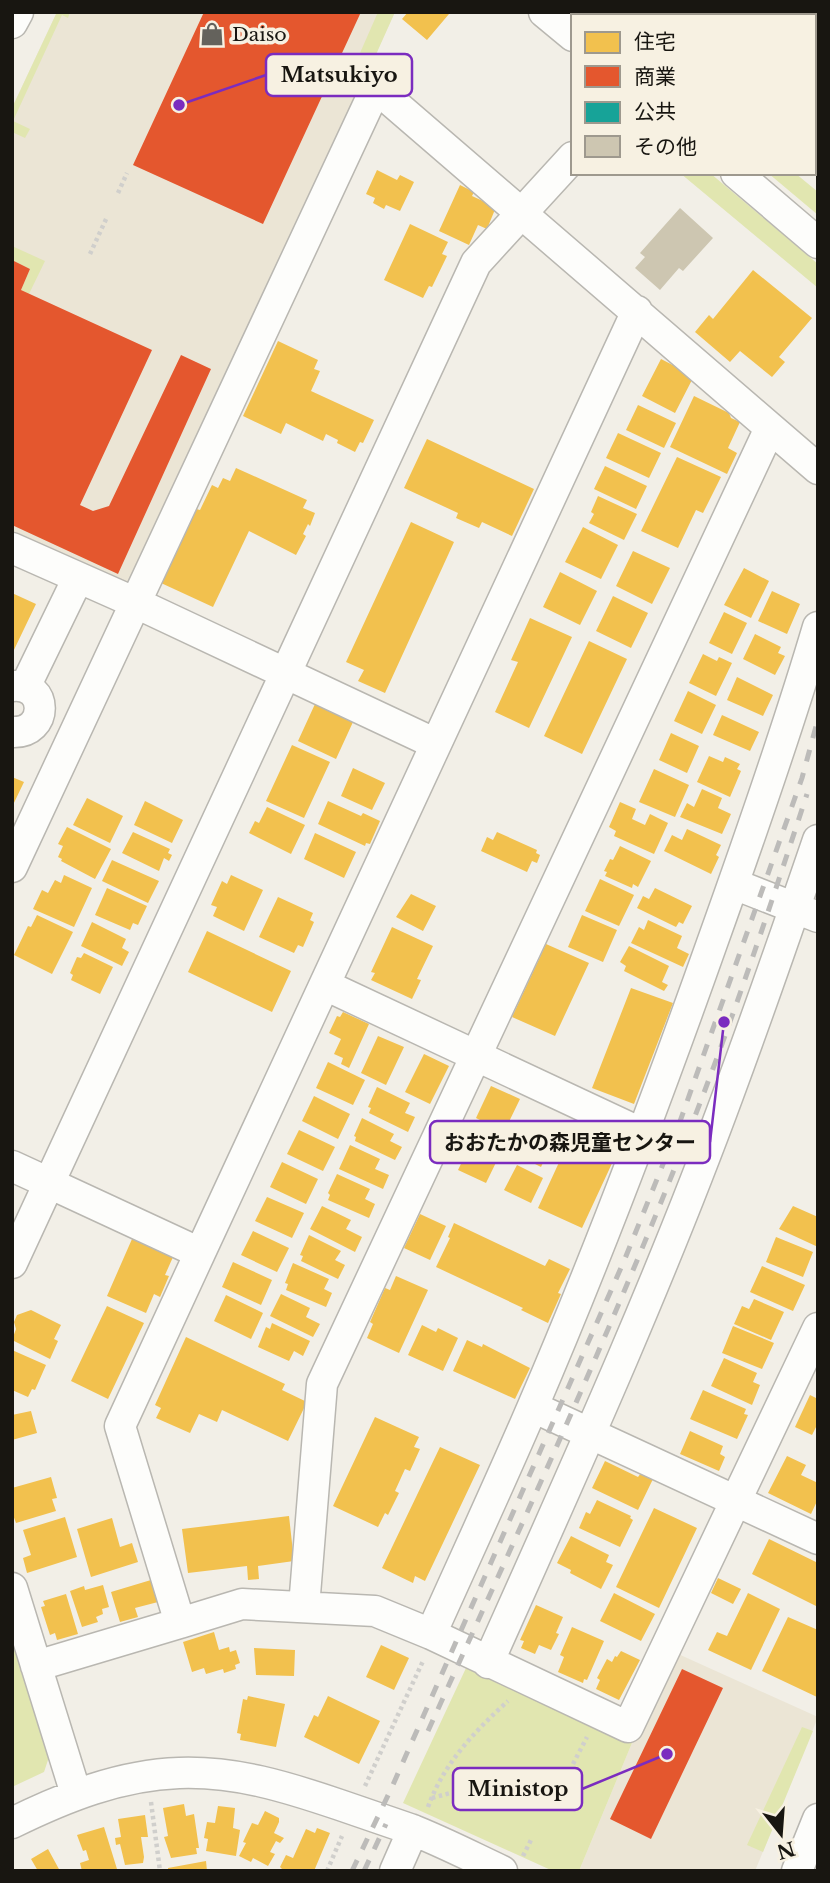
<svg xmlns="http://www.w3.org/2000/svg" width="830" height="1883" viewBox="0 0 830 1883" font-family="'Libre Baskerville','Noto Sans JP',serif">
	<rect width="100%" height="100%" fill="#f2efe7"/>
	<path fill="#ebe5d5" d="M57 12H395L132 580 121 584 12 533V108Z
		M676 1653 818 1717 755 1871H579L632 1743Z"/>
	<path fill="#e1e6b0" d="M57 12H70L68 18 62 15 13 121 30 129 25 138 12 132V108Z
		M378 12H395L374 59 360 53Z
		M680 173H710L818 264V288Z
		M768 173H795L818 192V215Z
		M12 246 45 261 29 294 21 290 30 269 12 260Z
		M12 1635 49 1757 44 1772 12 1787Z
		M466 1668 632 1743 579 1871H553L403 1803Z
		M802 1727 813 1731 763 1852 747 1845Z"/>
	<path fill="#f2c14e" d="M408 12H446L449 14 427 40 402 19Z
		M377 170 397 180 400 175 414 182 400 211 386 205 384 209 373 203 375 198 366 194Z
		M460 185 474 192 472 196 496 207 487 229 478 225 469 245 439 231Z
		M410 224 448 242 442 254 447 256 432 287 429 286 423 298 384 280Z
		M753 270 812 318 779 357 785 362 772 377 740 351 730 362 695 332 709 315 713 319Z
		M278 341 318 360 314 369 320 371 311 391 374 420 363 443 360 442 355 452 337 443 338 440 326 434 323 441 286 423 281 434 243 416Z
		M661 359 694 376 675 413 642 396Z
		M694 396 729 413 731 418 740 422 728 448 737 453 727 474 670 447Z
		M638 405 676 423 664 448 626 430Z
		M618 433 661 453 649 478 606 458Z
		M427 439 534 489 512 536 482 522 479 528 456 518 458 513 404 488Z
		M677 457 721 477 703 513 696 510 678 548 641 531Z
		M605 466 647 486 636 509 594 489Z
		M236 468 307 500 303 508 315 513 310 526 308 524 303 534 306 536 296 555 249 531 213 607 161 583 196 509 200 510 212 485 218 488 223 478 230 481Z
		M598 496 637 514 624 540 589 523 594 514 591 512Z
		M411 522 454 542 385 693 358 681 364 670 346 662Z
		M583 527 618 545 601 579 565 562Z
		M633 551 670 568 652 604 616 586Z
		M744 568 769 581 751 618 724 605Z
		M560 572 597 591 580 625 543 607Z
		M772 591 800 604 787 634 758 621Z
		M12 593 36 604 12 654Z
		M613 596 648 613 631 648 596 631Z
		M724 612 747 623 732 654 709 643Z
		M530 618 572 637 529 728 495 712 518 662 511 660Z
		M755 634 781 647 778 653 785 656 775 675 743 659Z
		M589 641 627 659 582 754 544 736Z
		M703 654 717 661 719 657 732 663 716 696 689 683Z
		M737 677 773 695 763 716 727 700Z
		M688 691 716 705 702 734 674 721Z
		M315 704 353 722 336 759 298 741Z
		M722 715 759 732 750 751 713 735Z
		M671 733 699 746 687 773 659 760Z
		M292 745 330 762 304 818 266 801Z
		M709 756 723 762 725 757 740 764 737 769 741 771 730 797 697 782Z
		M353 768 385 783 372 810 341 796Z
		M654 769 689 785 675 817 639 802Z
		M12 777 24 782 12 807Z
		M702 789 722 798 718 808 731 814 722 834 680 817 687 803 694 807Z
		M87 798 123 816 110 843 73 825Z
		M145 801 183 820 172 843 134 825Z
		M328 801 361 816 363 813 380 821 370 844 366 843 365 846 318 824Z
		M620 802 636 809 632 819 645 825 650 814 668 823 654 854 614 836 616 831 609 827Z
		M267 807 305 825 291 854 249 833 255 821 259 823Z
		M67 827 111 849 95 879 61 861 62 859 58 857 63 846 58 844Z
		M687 829 721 845 716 855 719 857 711 874 664 851 672 835 682 840Z
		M133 832 170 849 168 853 172 855 169 861 164 858 159 871 122 853Z
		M497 832 537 850 536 853 540 855 537 863 532 861 527 872 481 851 487 837 493 840Z
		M315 833 356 852 344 878 304 859Z
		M620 846 651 861 638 887 633 884 632 888 605 876 607 872 604 871 610 859 613 860Z
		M112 860 159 881 148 903 102 881Z
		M64 875 92 888 74 927 33 909 42 890 48 893 55 880 61 883Z
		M231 875 263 890 244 931 213 916 217 907 211 905 222 881 227 884Z
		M600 879 634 895 619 926 585 911Z
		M107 888 147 906 138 925 133 923 130 930 95 915Z
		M655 888 692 906 683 924 679 922 676 927 637 908 643 896 649 899Z
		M411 894 436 906 423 931 396 917Z
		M278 897 313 913 310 920 314 922 303 947 298 945 294 953 259 937Z
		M37 915 73 932 52 974 14 955 28 926 31 927Z
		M582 915 617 930 603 962 568 947Z
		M648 920 682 936 677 948 689 954 683 967 631 943 639 927 644 930Z
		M92 922 126 939 122 948 129 952 122 966 81 946Z
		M392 927 433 946 417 979 421 980 412 999 371 980 375 973 371 972Z
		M207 931 291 971 272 1012 188 972Z
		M546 944 589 963 555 1036 512 1017Z
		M629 946 669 966 662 982 668 985 664 991 624 971 626 966 620 962Z
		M84 953 113 967 100 994 71 980 73 975 70 973 77 957 81 958Z
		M631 988 673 1003 634 1104 592 1088Z
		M343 1012 369 1024 349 1068 341 1064 343 1058 334 1054 341 1039 329 1033 337 1016 340 1017Z
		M378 1036 404 1047 386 1085 361 1073Z
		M424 1054 449 1066 430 1104 405 1092Z
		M328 1062 365 1080 353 1105 316 1088Z
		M491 1086 520 1099 504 1132 476 1118Z
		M377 1087 410 1103 405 1113 415 1117 408 1132 369 1113 371 1108 368 1107Z
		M314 1096 350 1114 338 1139 302 1121Z
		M362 1118 394 1134 390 1141 402 1147 395 1160 355 1141 356 1137 354 1136Z
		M579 1119 585 1122 583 1126 621 1144 582 1228 538 1208Z
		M539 1120 559 1130 541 1167 521 1157Z
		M479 1127 507 1140 486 1183 458 1170Z
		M299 1130 335 1147 323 1171 287 1154Z
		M350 1145 380 1159 375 1169 389 1175 383 1189 339 1169Z
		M282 1162 318 1179 306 1204 270 1187Z
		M517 1165 543 1178 531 1203 504 1190Z
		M337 1174 370 1189 365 1199 375 1204 369 1218 328 1200 330 1195 328 1193Z
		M267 1197 304 1213 292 1238 255 1221Z
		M322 1206 351 1220 346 1229 362 1237 355 1252 310 1229Z
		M793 1206 818 1217V1247L779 1229Z
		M420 1214 446 1226 430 1260 404 1248Z
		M454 1223 545 1266 549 1259 570 1269 558 1293 561 1294 548 1323 521 1310 523 1308 436 1267 450 1238 448 1237Z
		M253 1231 289 1248 277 1272 241 1255Z
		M309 1235 341 1251 335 1260 345 1265 338 1279 301 1261 303 1256 300 1255Z
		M776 1237 813 1252 803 1277 766 1262Z
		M132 1239 173 1257 165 1275 169 1276 160 1297 154 1294 146 1313 107 1296Z
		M233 1262 272 1280 261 1305 222 1287Z
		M293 1263 329 1279 324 1289 332 1293 326 1307 286 1290 288 1284 285 1283Z
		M762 1266 805 1285 793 1311 750 1292Z
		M396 1276 428 1290 399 1353 367 1338 373 1324 370 1322 385 1288 390 1290Z
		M281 1294 310 1308 306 1317 320 1324 313 1337 270 1316Z
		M226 1295 263 1313 251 1339 214 1321Z
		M754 1299 784 1312 771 1340 734 1324 742 1306 749 1309Z
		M107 1306 144 1323 108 1399 71 1381Z
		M31 1310 61 1325 54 1339 58 1341 50 1359 12 1340 16 1329 14 1322 17 1315Z
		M272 1323 310 1341 303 1356 294 1351 289 1361 258 1347 266 1327 270 1329Z
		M422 1325 436 1332 438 1328 458 1338 443 1371 408 1355Z
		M733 1326 774 1343 762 1369 722 1353Z
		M186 1337 285 1384 282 1390 307 1402 288 1441 222 1410 217 1422 199 1414 190 1433 156 1418 161 1408 155 1405Z
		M467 1340 482 1347 483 1344 530 1368 515 1399 453 1371Z
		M12 1350 46 1365 35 1390 32 1389 28 1397 12 1390Z
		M724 1358 757 1373 753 1382 760 1385 752 1405 711 1386Z
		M703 1390 746 1409 744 1414 748 1415 737 1439 690 1419Z
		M810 1395 818 1399V1423L812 1435 795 1427Z
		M31 1411 37 1433 12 1440V1415Z
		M375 1417 419 1437 414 1447 420 1449 410 1471 405 1469 395 1491 399 1493 388 1515 385 1513 378 1527 333 1506Z
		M690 1431 723 1446 720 1454 725 1457 719 1471 680 1454Z
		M440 1447 480 1465 425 1581 415 1576 413 1583 382 1568Z
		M787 1456 806 1465 801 1475 818 1483V1499L811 1514 768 1493Z
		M605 1461 638 1477 641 1473 653 1479 638 1510 592 1488Z
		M51 1477 57 1498 52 1499 56 1511 16 1523 12 1512V1488Z
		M597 1500 631 1516 630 1518 633 1520 620 1547 579 1528 586 1512 590 1514Z
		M654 1508 697 1528 659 1608 616 1587Z
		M289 1516 294 1561 258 1566 259 1579 248 1580 247 1566 188 1573 182 1529Z
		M65 1517 77 1557 27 1573 23 1558 31 1555 23 1530Z
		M112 1518 120 1547 132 1543 138 1562 91 1577 77 1529Z
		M571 1536 609 1555 606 1562 613 1565 601 1589 570 1573 571 1570 557 1563Z
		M769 1539 818 1563V1607L752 1574Z
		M718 1578 741 1589 733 1604 711 1593Z
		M151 1580 158 1602 135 1608 138 1617 120 1622 111 1592Z
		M103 1585 109 1607 102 1609 103 1614 96 1617 98 1622 82 1627 70 1591 84 1586 85 1590Z
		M614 1593 655 1614 641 1641 600 1621Z
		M748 1593 780 1609 751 1670 708 1650 717 1632 727 1636Z
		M66 1594 78 1634 57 1640 55 1633 50 1635 41 1607 45 1606 43 1601Z
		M536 1605 563 1617 556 1633 559 1634 551 1650 539 1645 535 1654 521 1648 524 1641 520 1640Z
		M788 1617 818 1630 817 1697 762 1671Z
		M572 1627 604 1641 587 1680 584 1679 583 1683 558 1672 564 1657 560 1655Z
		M214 1632 219 1650 229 1647 230 1652 236 1650 240 1663 235 1665 236 1669 224 1673 223 1669 206 1674 204 1668 192 1672 183 1642Z
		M381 1645 409 1658 394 1690 366 1677Z
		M254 1648 295 1650 294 1676 256 1675Z
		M621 1651 640 1660 619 1700 596 1689 600 1680 597 1678 607 1659 612 1662 615 1656 617 1657Z
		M248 1696 285 1704 276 1747 240 1740 241 1734 237 1733 243 1699 247 1700Z
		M328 1696 380 1721 359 1764 304 1737 314 1715 318 1717Z
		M184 1804 186 1816 194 1814 199 1848H196L197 1854 171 1858 164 1837 168 1836 163 1808Z
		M218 1806 235 1808 233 1828 240 1830 236 1856 206 1851 208 1839 204 1838 207 1822 215 1823Z
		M265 1811 279 1818V1822L274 1833 284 1838 280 1843 276 1841 270 1852 275 1854 268 1866 253 1858 251 1862 239 1856 246 1843 243 1842 252 1823 258 1825Z
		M145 1815 148 1837H141L144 1857 143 1863 125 1865 120 1844 116 1845 115 1838 121 1837 118 1819Z
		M104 1827 117 1869 82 1871 80 1863 89 1860 86 1850 83 1851 77 1835Z
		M317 1828 330 1833 314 1871H284L280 1867 286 1855 293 1858 306 1829 315 1833Z
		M48 1849 60 1871H38L31 1859Z
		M206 1861 207 1871H168V1868Z"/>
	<path fill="#e4572e" d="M204 12H361L263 224 133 165Z
		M12 260 30 269 21 290 152 350 80 505 93 511 109 506 181 355 211 369 118 574 12 525Z
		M682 1669 723 1688 651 1839 610 1819Z"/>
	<path fill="#17a398" d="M769 12H815L816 14 763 16Z"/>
	<path fill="#cdc6b1" d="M680 208 713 238 683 271 679 268 660 290 635 268 645 257 640 253Z"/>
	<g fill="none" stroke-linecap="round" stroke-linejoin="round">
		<g stroke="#b9b7b1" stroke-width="33">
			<path id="minor" d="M544 12 573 36
				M12 23 18 12
				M736 173 818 243
				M12 548 136 603 436 744
				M12 686C49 682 49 734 12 732
				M25 687 78 578
				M12 867 376 88 818 469
				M734 884 818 917
				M325 985 641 1133
				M12 1166 49 1183 476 263 573 157
				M200 1253 637 311
				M12 1263 49 1183 200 1253 120 1426 180 1623 36 1666
				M533 1407 818 1539
				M12 1588 76 1794
				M304 1607 322 1384 770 428
				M180 1623 242 1604 375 1611 431 1634 628 1727 818 1328
				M431 1634C465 1558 500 1483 533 1406 598 1255 656 1101 711 946 749 840 786 735 818 627
				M488 1663C572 1475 657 1288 728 1095 759 1011 789 925 818 840
				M12 1823C65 1797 120 1775 179 1773 236 1771 287 1787 340 1805 363 1813 387 1821 410 1829 441 1841 472 1857 502 1871
				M395 1871 413 1830
				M797 1871 818 1819"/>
		</g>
		<path stroke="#d0cfcc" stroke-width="4.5" stroke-dasharray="3.5 3.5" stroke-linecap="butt" d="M118 193 127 173
			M90 254 107 217
			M573 1764 587 1737
			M365 1786 423 1661
			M432 1798 484 1784 514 1792
			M151 1802 160 1871
			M428 1807C444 1763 474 1732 508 1701
			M523 1856 532 1838
			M327 1871 342 1836"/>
		<use href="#minor" stroke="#fdfdfb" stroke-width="30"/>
		<path stroke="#bcbbb9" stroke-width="5" stroke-dasharray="12 12" stroke-linecap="butt" d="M428 1731C518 1532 611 1333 690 1129 733 1019 770 907 807 794
			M352 1871 392 1787 624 1261 678 1127 802 778 818 719
			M364 1871 386 1824"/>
	</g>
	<defs>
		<g id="shop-bare" transform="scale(1.89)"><path d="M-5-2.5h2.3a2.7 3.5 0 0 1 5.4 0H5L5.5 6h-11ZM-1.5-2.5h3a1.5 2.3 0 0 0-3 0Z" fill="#64625c" stroke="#f7f1e2" stroke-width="2.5" paint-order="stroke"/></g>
	</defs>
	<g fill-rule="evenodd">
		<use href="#shop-bare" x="212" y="34"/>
	</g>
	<g text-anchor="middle" stroke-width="7" stroke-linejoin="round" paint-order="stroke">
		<g font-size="19" fill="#181611" stroke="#f7f1e2" text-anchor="start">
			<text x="232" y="41">Daiso</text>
		</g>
	</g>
	<path fill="none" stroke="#7b2cbf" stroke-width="2.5" d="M179 105L266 75M724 1022L710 1142M667 1754L582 1789"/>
	<g fill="#7b2cbf" stroke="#f7f1e2" stroke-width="2.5">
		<circle cx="179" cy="105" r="7"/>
		<circle cx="724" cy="1022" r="7"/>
		<circle cx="667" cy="1754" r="7"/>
	</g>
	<g fill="#f7f1e2" stroke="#7b2cbf" stroke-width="2.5">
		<rect x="266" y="54" width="146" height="42" rx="7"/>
		<rect x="430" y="1121" width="280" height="42" rx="7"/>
		<rect x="453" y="1768" width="129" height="42" rx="7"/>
	</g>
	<g font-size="21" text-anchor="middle" font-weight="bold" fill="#181611">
		<text x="339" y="82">Matsukiyo</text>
		<text x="570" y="1150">おおたかの森児童センター</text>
		<text x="518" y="1796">Ministop</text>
	</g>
	<rect width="830" height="1883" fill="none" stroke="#181611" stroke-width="28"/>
	<rect x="571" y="14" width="245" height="161" fill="#f7f1e2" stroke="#9e998e" stroke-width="2"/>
	<rect x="585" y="32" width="35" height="21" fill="#f2c14e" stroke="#9e998e" stroke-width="2"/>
	<text x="634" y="49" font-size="21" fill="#181611">住宅</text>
	<rect x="585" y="66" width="35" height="21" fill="#e4572e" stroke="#9e998e" stroke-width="2"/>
	<text x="634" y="84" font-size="21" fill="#181611">商業</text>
	<rect x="585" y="102" width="35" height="21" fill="#17a398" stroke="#9e998e" stroke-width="2"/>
	<text x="634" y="119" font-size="21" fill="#181611">公共</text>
	<rect x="585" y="136" width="35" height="21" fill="#cdc6b1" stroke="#9e998e" stroke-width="2"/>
	<text x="634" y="154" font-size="21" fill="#181611">その他</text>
	<g transform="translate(781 1834) rotate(163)" stroke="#f7f1e2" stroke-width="5" paint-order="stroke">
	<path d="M0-5L12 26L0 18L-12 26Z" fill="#181611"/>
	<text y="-10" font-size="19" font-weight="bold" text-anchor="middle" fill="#181611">N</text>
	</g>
</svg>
